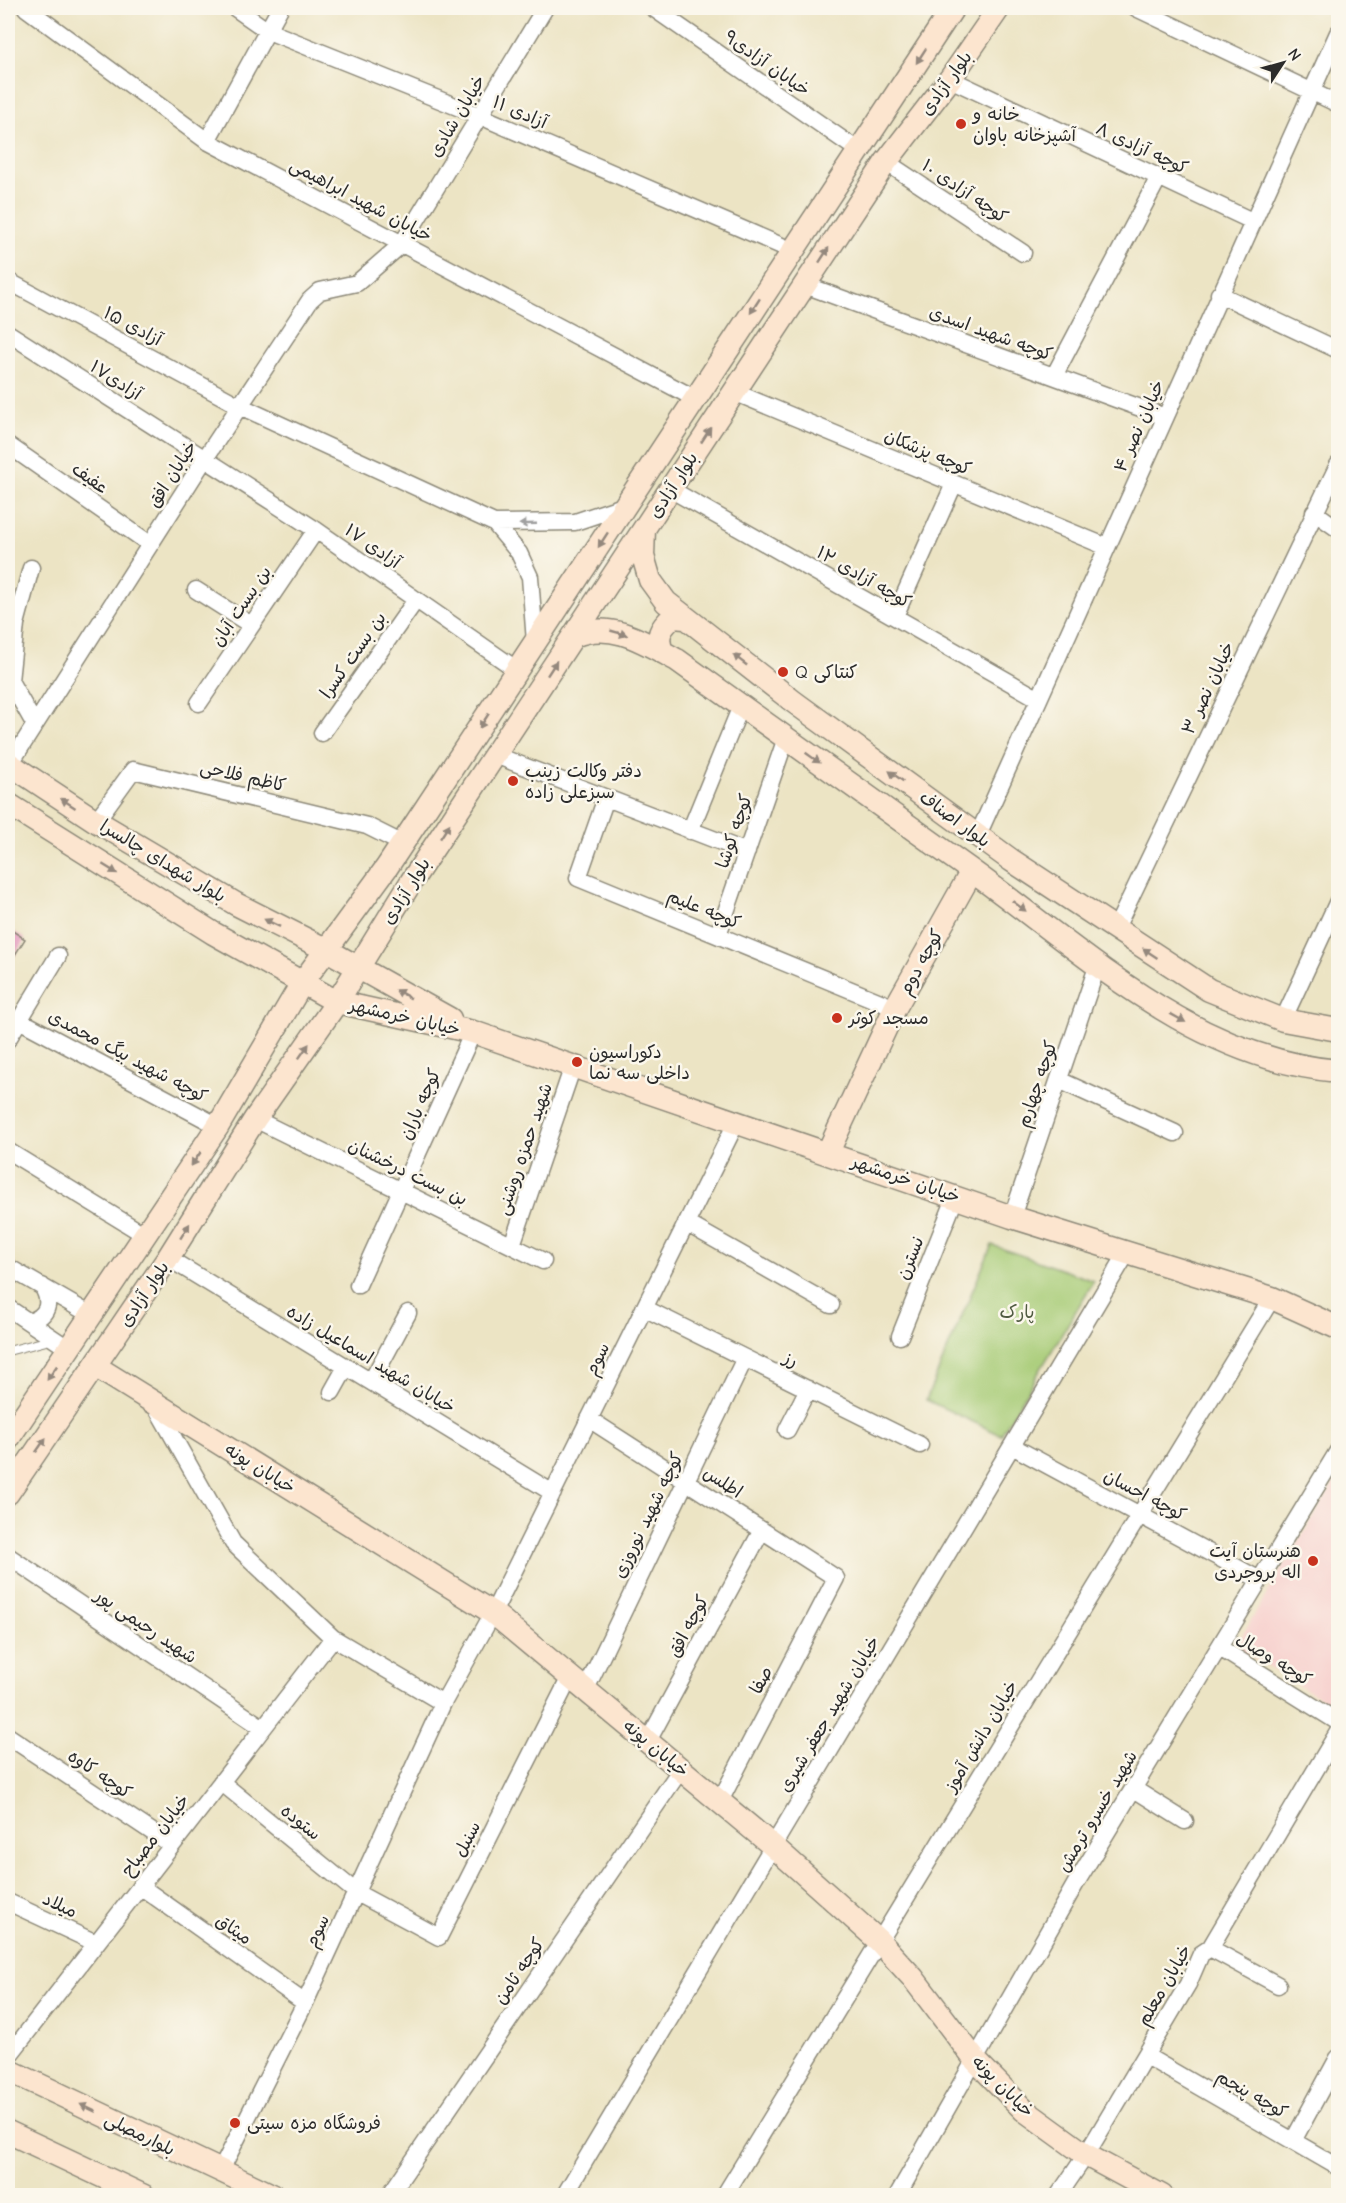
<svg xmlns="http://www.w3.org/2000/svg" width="1346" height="2203" viewBox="0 0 1346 2203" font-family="'Comic Neue','Playpen Sans Arabic',sans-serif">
	<rect width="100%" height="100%" fill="#fbf7ec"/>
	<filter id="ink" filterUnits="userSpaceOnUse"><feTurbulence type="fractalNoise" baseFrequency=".0167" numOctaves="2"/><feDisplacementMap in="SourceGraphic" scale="12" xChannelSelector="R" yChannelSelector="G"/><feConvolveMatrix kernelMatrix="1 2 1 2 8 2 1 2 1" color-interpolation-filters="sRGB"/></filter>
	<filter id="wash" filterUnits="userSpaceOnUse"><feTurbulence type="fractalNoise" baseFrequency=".008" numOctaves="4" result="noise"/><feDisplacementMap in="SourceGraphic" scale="24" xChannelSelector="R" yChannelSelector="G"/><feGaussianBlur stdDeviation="1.35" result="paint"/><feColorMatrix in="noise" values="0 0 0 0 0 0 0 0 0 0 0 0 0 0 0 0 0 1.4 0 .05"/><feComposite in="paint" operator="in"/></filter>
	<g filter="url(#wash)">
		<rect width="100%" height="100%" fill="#ece4c4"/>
		<path fill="#f7d0cd" d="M1338 1476V1696L1333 1706 1235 1647Z"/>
		<path fill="#a5ca73" stroke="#687a4f" stroke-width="1.5" d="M992 1245 1094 1281 1001 1435 926 1400Z"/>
		<g id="blocks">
			<path fill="#e192b9" d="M8 928 25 939 8 966Z"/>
		</g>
	</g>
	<g filter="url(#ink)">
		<use href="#blocks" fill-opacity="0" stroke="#8c8878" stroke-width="1.5"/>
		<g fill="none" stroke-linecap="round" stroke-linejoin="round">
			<g stroke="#8c8878" stroke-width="10">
				<path id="lane" d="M8 1351 54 1339"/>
			</g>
			<g stroke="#8c8878" stroke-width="19">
				<path id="street" d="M26 8 207 141 696 399
					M235 8 268 31 480 116 791 250
					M653 8 859 151
					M1136 8 1338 104
					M950 79 1252 221
					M207 141 280 8
					M886 162 1023 253
					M8 281 240 406 494 523 575 522 626 505
					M805 285 1165 417
					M1219 294 1338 350
					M8 333 316 530 517 670
					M1054 376 1159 177
					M734 392 1107 547
					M8 445 150 544
					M670 489 1039 699
					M1314 512 1338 529
					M494 523 519 553 530 577 535 642
					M31 568 16 624 10 681 35 725
					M196 590 251 625
					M895 616 954 484
					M199 703 316 530
					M322 733 416 600
					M495 755 747 852
					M10 764 204 460 310 300 320 291 357 283 402 244 545 8
					M606 798 578 878 895 1008
					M96 821 133 770 367 826 403 844
					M690 831 741 706
					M978 835 1338 33
					M1115 930 1338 465
					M718 935 786 738
					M19 1020 218 1126
					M1283 1020 1338 901
					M8 1039 58 956
					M1059 1080 1175 1133
					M255 1119 543 1261
					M8 1151 145 1235
					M1012 1217 1098 964
					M686 1223 831 1305
					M512 1245 573 1066
					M168 1258 553 1493
					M8 1267 91 1315
					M358 1285 473 1032
					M8 1308 69 1349
					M644 1308 920 1445
					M29 1322C48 1316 52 1303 42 1286
					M900 1336 956 1196
					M371 1382 408 1313
					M332 1392 346 1367
					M155 1405 233 1543 333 1638 443 1703 493 1613 737 1121
					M589 1419 836 1578 720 1801
					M787 1430 808 1389
					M1012 1446 1260 1580
					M8 1556 263 1728
					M1220 1648 1338 1722
					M586 1689 745 1358
					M8 1736 172 1845
					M648 1741 762 1530
					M221 1782 357 1893 439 1937 571 1675
					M1134 1789 1185 1821
					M140 1886 305 2003
					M8 1902 96 1943
					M1210 1948 1278 1985
					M1146 2056 1338 2167
					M8 2057 333 1638
					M1293 2141 1338 2058
					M220 2172 305 2003 443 1703
					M389 2196 681 1769
					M564 2196 1127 1253
					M724 2196 1272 1298
					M897 2196 1076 1883 1338 1451
					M1058 2196 1086 2155 1188 1984 1201 1954 1210 1948 1338 1732"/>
			</g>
			<g stroke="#8c8878" stroke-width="25">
				<path id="secondary" d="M644 529 643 556 650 580 666 602 794 702 1011 860 1209 990 1283 1020 1338 1030
					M574 636C611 620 644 642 677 660 774 730 872 799 969 869 1082 950 1193 1059 1338 1071
					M662 652C656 636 660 628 673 617L685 618
					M8 763 96 821 236 904 325 949 450 1019
					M8 804 213 933 337 1002 473 1032 1012 1217 1272 1298 1338 1328
					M828 1152 895 1008 972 871
					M95 1366 493 1613 773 1846 879 1941 913 1978 976 2061 1024 2110 1086 2155 1162 2196
					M8 1439 218 1126 302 983 387 867 953 8
					M8 1493 168 1258 255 1119 337 1002 411 882 886 162 950 79 999 8
					M8 2070 274 2196
					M8 2132 144 2196"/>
			</g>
			<use href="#lane" stroke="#fff" stroke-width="8"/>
			<use href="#street" stroke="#fff" stroke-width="16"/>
			<use href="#secondary" stroke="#fce5cf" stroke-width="22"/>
		</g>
		<defs><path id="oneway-solid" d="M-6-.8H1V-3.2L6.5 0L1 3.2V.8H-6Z" transform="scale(1.5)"/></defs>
		<g fill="#94887d">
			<use href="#oneway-solid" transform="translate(921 56) rotate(123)"/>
			<use href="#oneway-solid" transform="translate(824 255) rotate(-57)"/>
			<use href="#oneway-solid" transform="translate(755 306) rotate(123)"/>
			<use href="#oneway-solid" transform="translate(706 435) rotate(-57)"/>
			<use href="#oneway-solid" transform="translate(603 540) rotate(123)"/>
			<use href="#oneway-solid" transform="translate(619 633) rotate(16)"/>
			<use href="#oneway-solid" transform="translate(740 660) rotate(-142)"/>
			<use href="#oneway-solid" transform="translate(552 668) rotate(-57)"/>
			<use href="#oneway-solid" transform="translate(484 721) rotate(123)"/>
			<use href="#oneway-solid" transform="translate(813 758) rotate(35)"/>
			<use href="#oneway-solid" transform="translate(896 776) rotate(-144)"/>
			<use href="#oneway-solid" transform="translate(68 803) rotate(-147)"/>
			<use href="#oneway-solid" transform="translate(445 831) rotate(-57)"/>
			<use href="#oneway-solid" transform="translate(110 869) rotate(32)"/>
			<use href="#oneway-solid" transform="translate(1019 906) rotate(37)"/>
			<use href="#oneway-solid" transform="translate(272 923) rotate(-154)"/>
			<use href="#oneway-solid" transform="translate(1150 953) rotate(-146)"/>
			<use href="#oneway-solid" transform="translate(403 994) rotate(-151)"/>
			<use href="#oneway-solid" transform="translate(1178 1018) rotate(29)"/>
			<use href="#oneway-solid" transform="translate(304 1051) rotate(-55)"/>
			<use href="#oneway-solid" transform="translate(196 1159) rotate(124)"/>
			<use href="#oneway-solid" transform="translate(185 1231) rotate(-58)"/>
			<use href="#oneway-solid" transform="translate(52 1373) rotate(124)"/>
			<use href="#oneway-solid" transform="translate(41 1445) rotate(-55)"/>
			<use href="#oneway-solid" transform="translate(88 2108) rotate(-154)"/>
		</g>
		<use fill="#a0a0a0" href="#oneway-solid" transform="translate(528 524) rotate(178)"/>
	</g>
	<g fill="#c8321e" stroke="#fbf7ec" stroke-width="2">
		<circle cx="961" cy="124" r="6"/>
		<circle cx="783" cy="672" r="6"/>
		<circle cx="513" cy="781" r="6"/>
		<circle cx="837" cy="1018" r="6"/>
		<circle cx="577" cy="1062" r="6"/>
		<circle cx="1313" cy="1561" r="6"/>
		<circle cx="235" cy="2123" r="6"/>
	</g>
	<g text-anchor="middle" stroke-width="5" stroke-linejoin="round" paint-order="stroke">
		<g font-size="18" fill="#2b2b2b" stroke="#fbf7ec">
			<text transform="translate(767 63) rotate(35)" y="6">خیابان آزادی۹</text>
			<text transform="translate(946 83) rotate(-54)" y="6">بلوار آزادی</text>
			<text transform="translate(520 112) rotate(23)" y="6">آزادی ۱۱</text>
			<text transform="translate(457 116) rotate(-59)" y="6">خیابان شادی</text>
			<text transform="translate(1142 148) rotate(25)" y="6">کوچه آزادی ۸</text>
			<text transform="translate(965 191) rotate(34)" y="6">کوچه آزادی ۱۰</text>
			<text transform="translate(361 200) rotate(28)" y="6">خیابان شهید ابراهیمی</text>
			<text transform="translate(133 326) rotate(28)" y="6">آزادی ۱۵</text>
			<text transform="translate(991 333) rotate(20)" y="6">کوچه شهید اسدی</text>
			<text transform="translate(116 380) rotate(33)" y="6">آزادی۱۷</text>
			<text transform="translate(1139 426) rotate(-66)" y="6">خیابان نصر ۴</text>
			<text transform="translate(928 452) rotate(23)" y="6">کوچه پزشکان</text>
			<text transform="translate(172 474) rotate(-57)" y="6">خیابان افق</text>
			<text transform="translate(90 478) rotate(35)" y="6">عفیف</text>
			<text transform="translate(673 485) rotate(-57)" y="6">بلوار آزادی</text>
			<text transform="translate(373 546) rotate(35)" y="6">آزادی ۱۷</text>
			<text transform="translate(864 577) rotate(30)" y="6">کوچه آزادی ۱۲</text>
			<text transform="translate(241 606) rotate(-56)" y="6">بن بست آبان</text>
			<text transform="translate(353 655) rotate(-55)" y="6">بن بست کسرا</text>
			<text transform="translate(1208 688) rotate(-65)" y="6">خیابان نصر ۳</text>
			<text transform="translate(243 776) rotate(13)" y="6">کاظم فلاحی</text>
			<text transform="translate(955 819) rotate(36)" y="6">بلوار اصناف</text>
			<text transform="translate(734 831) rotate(-71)" y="6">کوچه کوشا</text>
			<text transform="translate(163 861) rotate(31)" y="6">بلوار شهدای چالسرا</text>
			<text transform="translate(406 891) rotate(-58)" y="6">بلوار آزادی</text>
			<text transform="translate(704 909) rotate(22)" y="6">کوچه علیم</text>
			<text transform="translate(921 962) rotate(-61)" y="6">کوچه دوم</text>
			<text transform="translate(405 1017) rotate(13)" y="6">خیابان خرمشهر</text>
			<text transform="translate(128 1056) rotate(28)" y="6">کوچه شهید بیگ محمدی</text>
			<text transform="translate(1037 1084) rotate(-71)" y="6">کوچه چهارم</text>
			<text transform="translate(420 1104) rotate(-66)" y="6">کوچه باران</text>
			<text transform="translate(524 1149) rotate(-71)" y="6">شهید حمزه روشنی</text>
			<text transform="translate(408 1172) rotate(26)" y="6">بن بست درخشنان</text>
			<text transform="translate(906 1179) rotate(19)" y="6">خیابان خرمشهر</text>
			<text transform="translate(910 1258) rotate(-68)" y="6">نسترن</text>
			<text transform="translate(144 1294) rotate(-56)" y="6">بلوار آزادی</text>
			<text transform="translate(371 1359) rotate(31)" y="6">خیابان شهید اسماعیل زاده</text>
			<text transform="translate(597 1359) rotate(-64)" y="6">سوم</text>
			<text transform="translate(791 1359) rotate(26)" y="6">رز</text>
			<text transform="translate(260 1468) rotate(32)" y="6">خیابان پونه</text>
			<text transform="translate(723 1482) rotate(33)" y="6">اطلس</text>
			<text transform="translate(1145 1495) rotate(28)" y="6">کوچه احسان</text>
			<text transform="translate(648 1515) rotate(-64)" y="6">کوچه شهید نوروزی</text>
			<text transform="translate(146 1626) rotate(34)" y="6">شهید رحیمی پور</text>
			<text transform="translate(688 1626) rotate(-62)" y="6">کوچه افق</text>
			<text transform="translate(1274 1659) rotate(32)" y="6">کوچه وصال</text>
			<text transform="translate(761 1680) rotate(-62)" y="6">صفا</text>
			<text transform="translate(829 1714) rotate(-59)" y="6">خیابان شهید جعفر شیری</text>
			<text transform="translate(981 1736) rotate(-59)" y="6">خیابان دانش آموز</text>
			<text transform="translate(656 1748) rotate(40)" y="6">خیابان پونه</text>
			<text transform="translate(100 1774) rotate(34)" y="6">کوچه کاوه</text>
			<text transform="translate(1097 1811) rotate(-59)" y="6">شهید خسرو ترمش</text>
			<text transform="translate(301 1822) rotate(39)" y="6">ستوده</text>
			<text transform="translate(155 1835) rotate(-52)" y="6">خیابان مصباح</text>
			<text transform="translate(467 1839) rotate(-63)" y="6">سنبل</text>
			<text transform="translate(60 1905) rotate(25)" y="6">میلاد</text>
			<text transform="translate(234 1929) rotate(35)" y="6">میثاق</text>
			<text transform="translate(317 1931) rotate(-65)" y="6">سوم</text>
			<text transform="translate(519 1971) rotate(-56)" y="6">کوچه ثامن</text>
			<text transform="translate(1164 1985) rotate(-60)" y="6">خیابان معلم</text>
			<text transform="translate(1003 2086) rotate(45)" y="6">خیابان پونه</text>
			<text transform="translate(1252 2094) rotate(30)" y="6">کوچه پنجم</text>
			<text transform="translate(140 2134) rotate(26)" y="6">بلوارمصلی</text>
		</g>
		<g font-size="18" fill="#2b2b2b" stroke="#fbf7ec" text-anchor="start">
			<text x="973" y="120">خانه و<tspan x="973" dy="21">آشپزخانه باوان</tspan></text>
			<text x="795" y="678">Q کنتاکی</text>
			<text x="525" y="777">دفتر وکالت زینب<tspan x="525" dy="21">سبزعلی زاده</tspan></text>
			<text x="849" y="1024">مسجد کوثر</text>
			<text x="589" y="1058">دکوراسیون<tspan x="589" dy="21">داخلی سه نما</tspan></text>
			<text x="1301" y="1557" text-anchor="end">هنرستان آیت<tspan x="1301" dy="21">اله بروجردی</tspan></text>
			<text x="247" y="2129">فروشگاه مزه سیتی</text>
		</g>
		<g font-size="18" fill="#505b41" stroke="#fbf7ec">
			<text x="1017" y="1318">پارک</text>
		</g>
	</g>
	<rect width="1346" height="2203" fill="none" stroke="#fbf7ec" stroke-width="30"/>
	<g transform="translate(1283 63) rotate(54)" stroke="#fbf7ec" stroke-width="4.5" paint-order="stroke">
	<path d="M0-4.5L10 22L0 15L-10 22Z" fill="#2b2b2b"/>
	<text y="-9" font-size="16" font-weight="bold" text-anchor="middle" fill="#2b2b2b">N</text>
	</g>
</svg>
